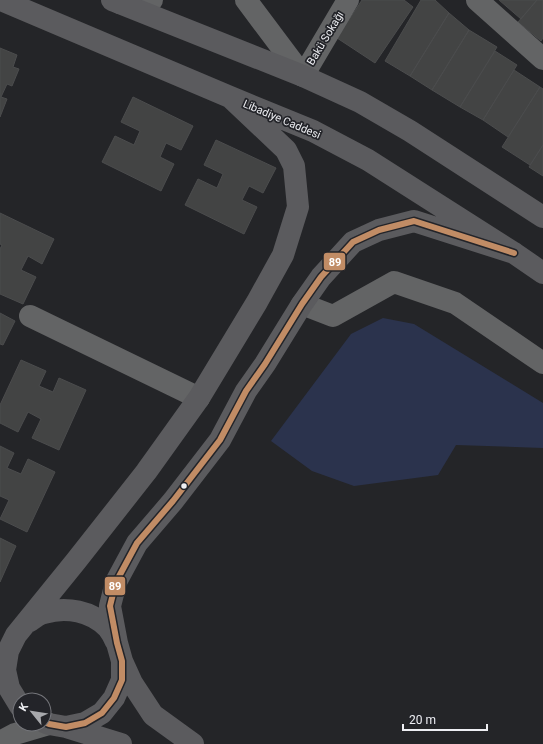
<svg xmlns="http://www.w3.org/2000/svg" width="543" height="744" viewBox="0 0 543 744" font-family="Roboto,sans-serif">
	<rect width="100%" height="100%" fill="#242528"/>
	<path fill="#2b334d" d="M383 318 414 324 543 403V448L456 445 438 475 354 486 312 471 271 441 351 334Z"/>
	<path fill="#434444" stroke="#4b4c4d" d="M362 0H404L413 7 375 63 337 38Z
		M421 0H435L449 13 410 76 385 61Z
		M499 0H537L521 19Z
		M537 0H543V38L541 41 518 22Z
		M449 13 469 30 432 90 410 76Z
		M469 30 497 47 460 107 432 90Z
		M0 48 17 55 13 67 19 69 12 86 7 84 1 97 7 99 0 117Z
		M495 51 517 65 483 120 460 107Z
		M514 70 540 87 508 137 483 120Z
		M540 87 543 89V145L530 165 502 147Z
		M133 97 193 126 181 150 166 143 160 157 174 164 161 191 102 162 115 136 134 145 140 131 121 122Z
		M216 140 276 168 263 193 249 186 242 200 257 207 244 234 185 205 198 179 217 188 223 174 204 165Z
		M543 145V176L529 167Z
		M0 213 54 239 42 264 28 256 21 270 36 277 23 304 0 294V249L2 245 0 244Z
		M0 313 15 321 3 345 0 344Z
		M21 360 46 371 39 386 53 392 59 378 86 390 59 450 32 438 41 419 28 412 18 432 0 423V405Z
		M0 446 14 453 7 468 21 474 28 459 55 472 27 532 0 519 9 500 0 496Z
		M0 538 16 546 0 582Z"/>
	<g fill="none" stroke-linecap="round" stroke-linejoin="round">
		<path stroke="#636465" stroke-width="22" d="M246 0 303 76 348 0
			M477 0 543 59
			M120 3 152 0
			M302 304 333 316 394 282 455 303 543 363
			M30 316 199 398
			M0 742 15 734 49 724"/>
		<path stroke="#5b5b5e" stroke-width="22" d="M1 0 230 97 313 131 368 160 514 253 543 273
			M112 0 303 76 360 102 410 131 543 217
			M30 621C34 618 39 614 44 613 66 606 92 611 108 628 111 632 114 637 116 642
			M122 661 132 683 153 715 193 744
			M20 706 9 688 5 670 8 651 16 635 76 561 146 472 199 398 257 302 283 255 298 207 294 166 286 150 230 97
			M44 722 49 724 66 727 85 723 102 713 114 698 122 680V661L117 643 110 606 116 582 137 543 173 501 220 440 246 391 265 364 302 304 321 277 353 242 379 230 414 221 514 253
			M66 727 121 744"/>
		<g stroke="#232429" stroke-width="9">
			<path id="bus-1" d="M44 722 49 724 66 727 85 723 102 713 114 698 122 680V661L117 643 110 606 116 582 137 543 173 501 220 440 246 391 265 364 302 304 321 277 353 242 379 230 414 221 514 253"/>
		</g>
		<use href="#bus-1" stroke="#c18c65" stroke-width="6"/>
	</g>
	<circle fill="#eeeff3" stroke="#232429" stroke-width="1.5" cx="184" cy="486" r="3.5"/>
	<g text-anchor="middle" stroke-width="3.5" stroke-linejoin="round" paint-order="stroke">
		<g font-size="11" fill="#eeeff3" stroke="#232429">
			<text transform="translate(325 38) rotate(-59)" y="4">Bakü Sokağı</text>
			<text transform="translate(282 119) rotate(23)" y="4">Libadiye Caddesi</text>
		</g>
	</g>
	<g stroke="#232429" stroke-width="1.5">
		<rect x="323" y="252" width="23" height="19" rx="4" fill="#c18c65"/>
		<rect x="104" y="576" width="22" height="20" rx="4" fill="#c18c65"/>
	</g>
	<g font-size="11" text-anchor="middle" font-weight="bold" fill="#fff">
		<text x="335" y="266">89</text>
		<text x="115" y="590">89</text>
	</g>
	<g transform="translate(32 712) rotate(300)"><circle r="19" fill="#232429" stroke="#74757a"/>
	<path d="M0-3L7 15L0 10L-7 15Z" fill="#a7a8ac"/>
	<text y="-6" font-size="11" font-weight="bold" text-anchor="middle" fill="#eeeff3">K</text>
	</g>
	<path d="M403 724v6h84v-6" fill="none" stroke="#eeeff3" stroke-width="2"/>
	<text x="409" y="724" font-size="12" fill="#eeeff3" stroke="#232429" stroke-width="3" paint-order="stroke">20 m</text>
</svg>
